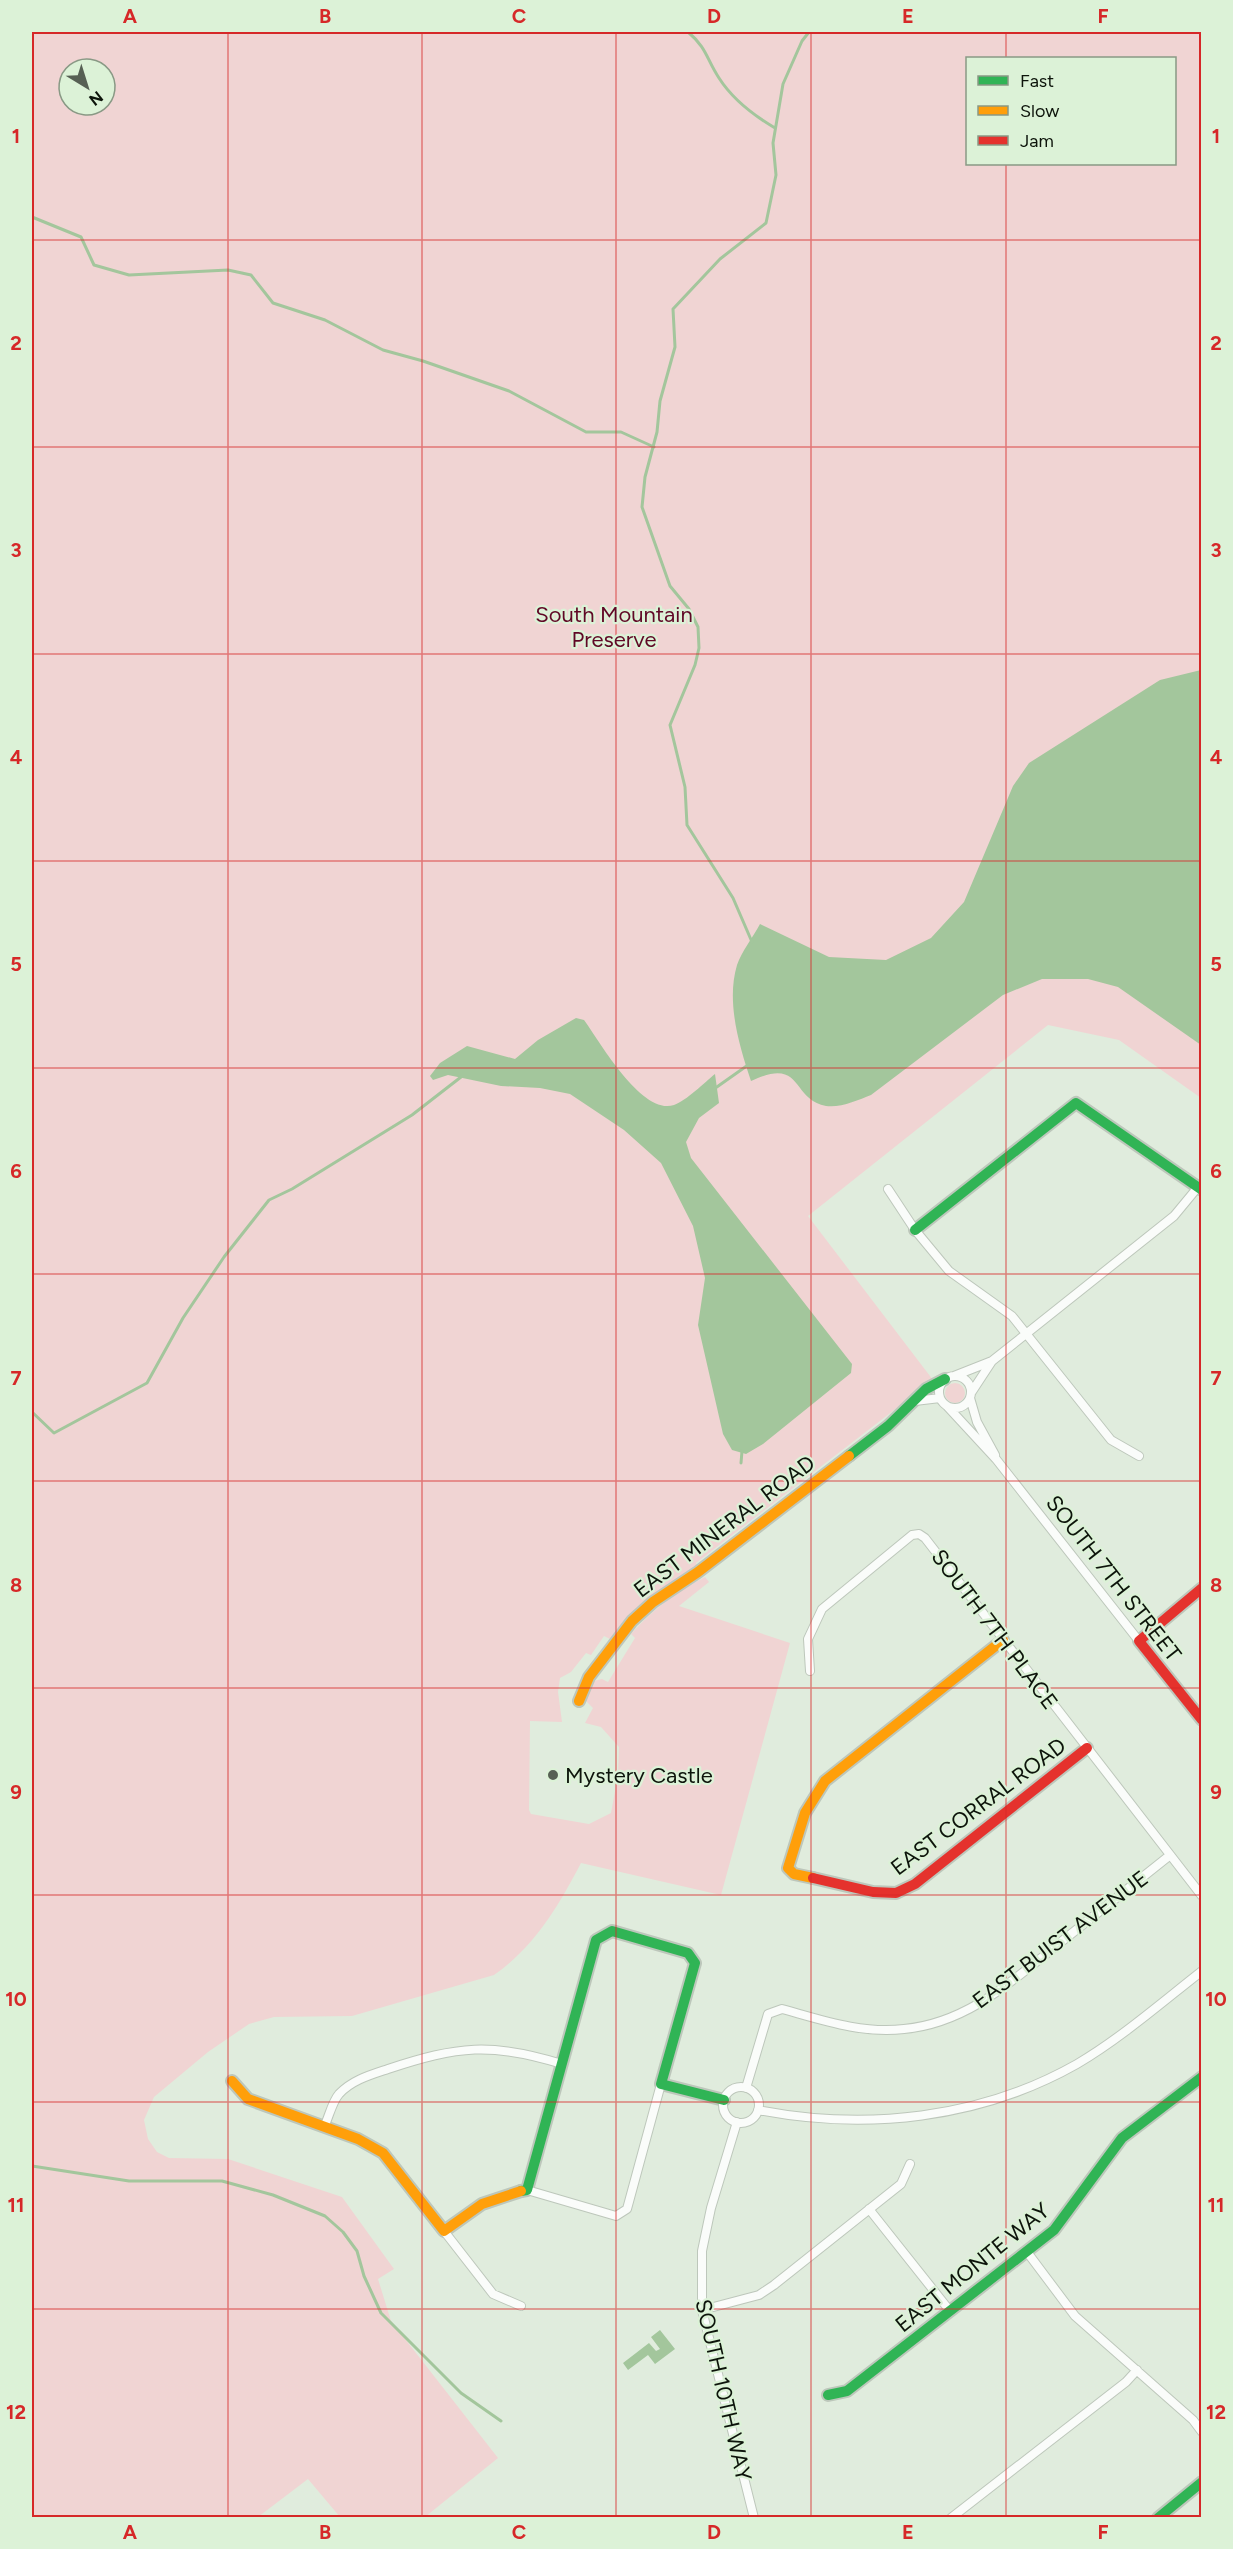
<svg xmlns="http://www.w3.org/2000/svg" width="1233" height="2549" viewBox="0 0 1233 2549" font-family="Figtree,sans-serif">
	<rect width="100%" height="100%" fill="#e0ecdd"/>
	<path fill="#f0d4d3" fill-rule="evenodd" d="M32 32H1201V1098L1119 1040 1048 1025 808 1216 933 1380 696 1563 697 1566 660 1591 612 1640 604 1636 591 1655 586 1653 571 1672 560 1678 558 1692 562 1722 530 1721 529 1810 531 1814 589 1824 611 1813 618 1775 619 1747 601 1727 585 1723 593 1708 586 1701 594 1681 602 1679 608 1682 635 1638 631 1634C653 1609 676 1592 705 1577L709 1582 679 1606 790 1643 721 1895 581 1863C558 1907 535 1946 494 1975L352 2016 274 2017 249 2024 208 2052 154 2097 144 2120 148 2139 157 2152 169 2158 228 2159 342 2197 394 2269 378 2279 391 2321 498 2458 425 2517H340L308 2479 258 2517H32ZM968 58H1174V164H968ZM69 69H105V105H69Z
		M945 1393a10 10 0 1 1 20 0a10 10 0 1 1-20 0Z"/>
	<path fill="#a3c69c" d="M1201 670V1045L1118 987 1088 979H1042L1003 995 871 1095C858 1100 841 1108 826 1106 790 1099 804 1056 751 1081 739 1045 726 1002 737 965 742 951 753 937 760 924L829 957 886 960 931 938 964 902 1013 786 1029 763 1160 680Z
		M576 1018 584 1020C600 1042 642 1116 674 1105 686 1101 705 1082 715 1074L719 1103 699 1118 686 1142 691 1158 852 1364 851 1373 763 1444 746 1454 732 1450 723 1434 698 1325 705 1278 693 1226 661 1163 624 1130 570 1094 540 1088 501 1086 448 1075 433 1080 430 1076 440 1063 467 1046 515 1059 538 1040Z
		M660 2330 675 2349 655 2364 648 2355 628 2370 623 2363 649 2343 656 2351 660 2349 651 2337Z"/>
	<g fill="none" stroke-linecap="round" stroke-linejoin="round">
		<path stroke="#a3c69c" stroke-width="3" d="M688 32C707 48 706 58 719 78 733 100 753 115 775 128
			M32 217 81 237 94 265 129 275 228 270 251 275 273 303 325 320 383 350 423 361 509 391 586 432H621L654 447
			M752 942 733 898 687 825 685 787 670 725 695 665 699 648 698 627 689 609 670 586 642 507 645 477 657 432 660 401 675 347 673 309 720 259 766 223 776 175 773 143 783 84 802 41 809 32
			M714 1089 748 1065
			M32 1412 54 1433 147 1383 183 1318 224 1257 269 1200 292 1189 412 1115 461 1077
			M741 1463 742 1451
			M32 2166 129 2181H222L273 2195 325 2216 343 2232 357 2251 364 2276 381 2313 461 2393 501 2421"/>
		<g stroke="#bdc7bb" stroke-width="10">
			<path id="street" d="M888 1189 915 1230 949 1271 1012 1316 1111 1440 1139 1456
				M954 1376 992 1361 1174 1216 1198 1187
				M939 1392a16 16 0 1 1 32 0a16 16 0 1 1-32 0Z
				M971 1393 992 1361
				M970 1398 977 1422 995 1455
				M915 1401 940 1398
				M947 1406 996 1459 1139 1641
				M810 1671 808 1639 822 1609 912 1535 919 1534 925 1538 1202 1896
				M723 2105a18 18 0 1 1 36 0a18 18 0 1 1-36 0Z
				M746 2088 768 2014 782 2009C822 2020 862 2034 904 2029 968 2023 1013 1980 1061 1942 1097 1913 1133 1885 1169 1856
				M758 2110C866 2131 980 2119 1077 2064 1121 2038 1161 2003 1202 1971
				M737 2122 711 2208 702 2251V2310L754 2518
				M324 2127C329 2117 332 2102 339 2094 352 2080 370 2075 388 2069 458 2046 491 2042 562 2064
				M527 2190 616 2216 627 2209 661 2084
				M869 2209 950 2311
				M444 2231 493 2294 521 2306
				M1027 2252 1075 2316 1193 2420 1202 2432
				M702 2310 759 2295 774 2285 901 2184 910 2164
				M951 2518 1126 2382 1137 2370"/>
		</g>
		<g stroke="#bdc7bb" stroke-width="14">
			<path id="fast" d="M915 1230 1076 1103 1202 1190
				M849 1456 888 1426 926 1389 945 1379
				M521 2191 527 2190 596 1940 612 1931 688 1953 695 1963 661 2084 724 2100
				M828 2395 847 2391 1054 2230 1122 2138 1202 2077
				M1158 2518 1202 2482"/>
		</g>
		<g stroke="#bdc7bb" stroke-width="14">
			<path id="slow" d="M579 1701 589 1677 632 1621 653 1602 698 1572 849 1456
				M813 1878 794 1874 788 1868 805 1813 825 1781 1003 1640
				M232 2081 248 2099 358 2139 383 2153 444 2231 482 2204 521 2191"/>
		</g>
		<g stroke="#bdc7bb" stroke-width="14">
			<path id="jam" d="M1202 1588 1139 1641 1202 1720
				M813 1878 873 1892 896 1893 915 1884 1087 1748"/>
		</g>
		<use href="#street" stroke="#fafcfa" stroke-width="8"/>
		<use href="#fast" stroke="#30b455" stroke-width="10"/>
		<use href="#slow" stroke="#ff9f0a" stroke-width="10"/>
		<use href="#jam" stroke="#e5322d" stroke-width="10"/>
	</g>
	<path fill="none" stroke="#d62828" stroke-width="1.5" stroke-opacity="0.55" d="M228 32V2518M422 32V2518M616 32V2518M811 32V2518M1006 32V58M1006 164V2518M32 240H1202M32 447H1202M32 654H1202M32 861H1202M32 1068H1202M32 1274H1202M32 1481H1202M32 1688H1202M32 1895H1202M32 2102H1202M32 2309H1202"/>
	<circle fill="#576054" stroke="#dcf2d7" stroke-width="2" cx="553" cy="1775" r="6"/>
	<g text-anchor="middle" stroke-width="4.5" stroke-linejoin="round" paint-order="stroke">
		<g font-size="22" fill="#600826" stroke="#dcf2d7">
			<text x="614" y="622">South Mountain<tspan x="614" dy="25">Preserve</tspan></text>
		</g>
		<g font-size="22" fill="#0d140b" stroke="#dcf2d7">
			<text transform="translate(724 1526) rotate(-37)" y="8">EAST MINERAL ROAD</text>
			<text transform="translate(1114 1578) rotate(52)" y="8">SOUTH 7TH STREET</text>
			<text transform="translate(995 1629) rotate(53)" y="8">SOUTH 7TH PLACE</text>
			<text transform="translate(978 1806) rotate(-37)" y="8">EAST CORRAL ROAD</text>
			<text transform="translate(1060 1939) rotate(-37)" y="8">EAST BUIST AVENUE</text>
			<text transform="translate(972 2267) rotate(-39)" y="8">EAST MONTE WAY</text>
			<text transform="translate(724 2390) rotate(77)" y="8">SOUTH 10TH WAY</text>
		</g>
		<g font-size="22" fill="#0d140b" stroke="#dcf2d7" text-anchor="start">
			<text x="565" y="1783">Mystery Castle</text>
		</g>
	</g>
	<rect width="1233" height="2549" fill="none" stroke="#dcf2d7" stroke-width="66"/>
	<rect x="966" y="57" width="210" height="108" fill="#dcf2d7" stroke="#899985" stroke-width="1.5"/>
	<rect x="978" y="76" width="30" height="9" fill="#30b455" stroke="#899985" stroke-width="1.5"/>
	<text x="1020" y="87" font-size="18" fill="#0d140b">Fast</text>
	<rect x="978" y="106" width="30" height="9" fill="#ff9f0a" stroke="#899985" stroke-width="1.5"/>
	<text x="1020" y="117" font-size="18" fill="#0d140b">Slow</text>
	<rect x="978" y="136" width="30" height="9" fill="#e5322d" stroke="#899985" stroke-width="1.5"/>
	<text x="1020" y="147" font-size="18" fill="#0d140b">Jam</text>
	<g transform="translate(87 87) rotate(142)"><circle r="28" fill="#dcf2d7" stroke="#899985" stroke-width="1.5"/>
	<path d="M0-4.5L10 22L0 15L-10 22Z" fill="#576054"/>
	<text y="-9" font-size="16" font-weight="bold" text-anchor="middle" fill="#0d140b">N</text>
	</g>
	<rect x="33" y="33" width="1167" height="2483" fill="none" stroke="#d62828" stroke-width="2"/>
	<g font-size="20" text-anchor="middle" font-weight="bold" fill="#d62828">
		<text x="130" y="23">A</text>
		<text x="325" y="23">B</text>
		<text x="519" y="23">C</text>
		<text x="714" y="23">D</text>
		<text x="908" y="23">E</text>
		<text x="1103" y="23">F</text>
		<text x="16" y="143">1</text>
		<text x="1216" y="143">1</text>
		<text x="16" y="350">2</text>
		<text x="1216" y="350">2</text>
		<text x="16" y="557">3</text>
		<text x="1216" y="557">3</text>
		<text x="16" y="764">4</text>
		<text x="1216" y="764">4</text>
		<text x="16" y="971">5</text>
		<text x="1216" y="971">5</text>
		<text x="16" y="1178">6</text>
		<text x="1216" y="1178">6</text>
		<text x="16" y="1385">7</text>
		<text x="1216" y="1385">7</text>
		<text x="16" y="1592">8</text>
		<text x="1216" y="1592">8</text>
		<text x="16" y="1799">9</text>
		<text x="1216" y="1799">9</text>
		<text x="16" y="2006">10</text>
		<text x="1216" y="2006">10</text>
		<text x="16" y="2212">11</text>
		<text x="1216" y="2212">11</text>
		<text x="16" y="2419">12</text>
		<text x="1216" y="2419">12</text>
		<text x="130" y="2539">A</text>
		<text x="325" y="2539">B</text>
		<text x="519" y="2539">C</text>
		<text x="714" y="2539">D</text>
		<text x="908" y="2539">E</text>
		<text x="1103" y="2539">F</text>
	</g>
</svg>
